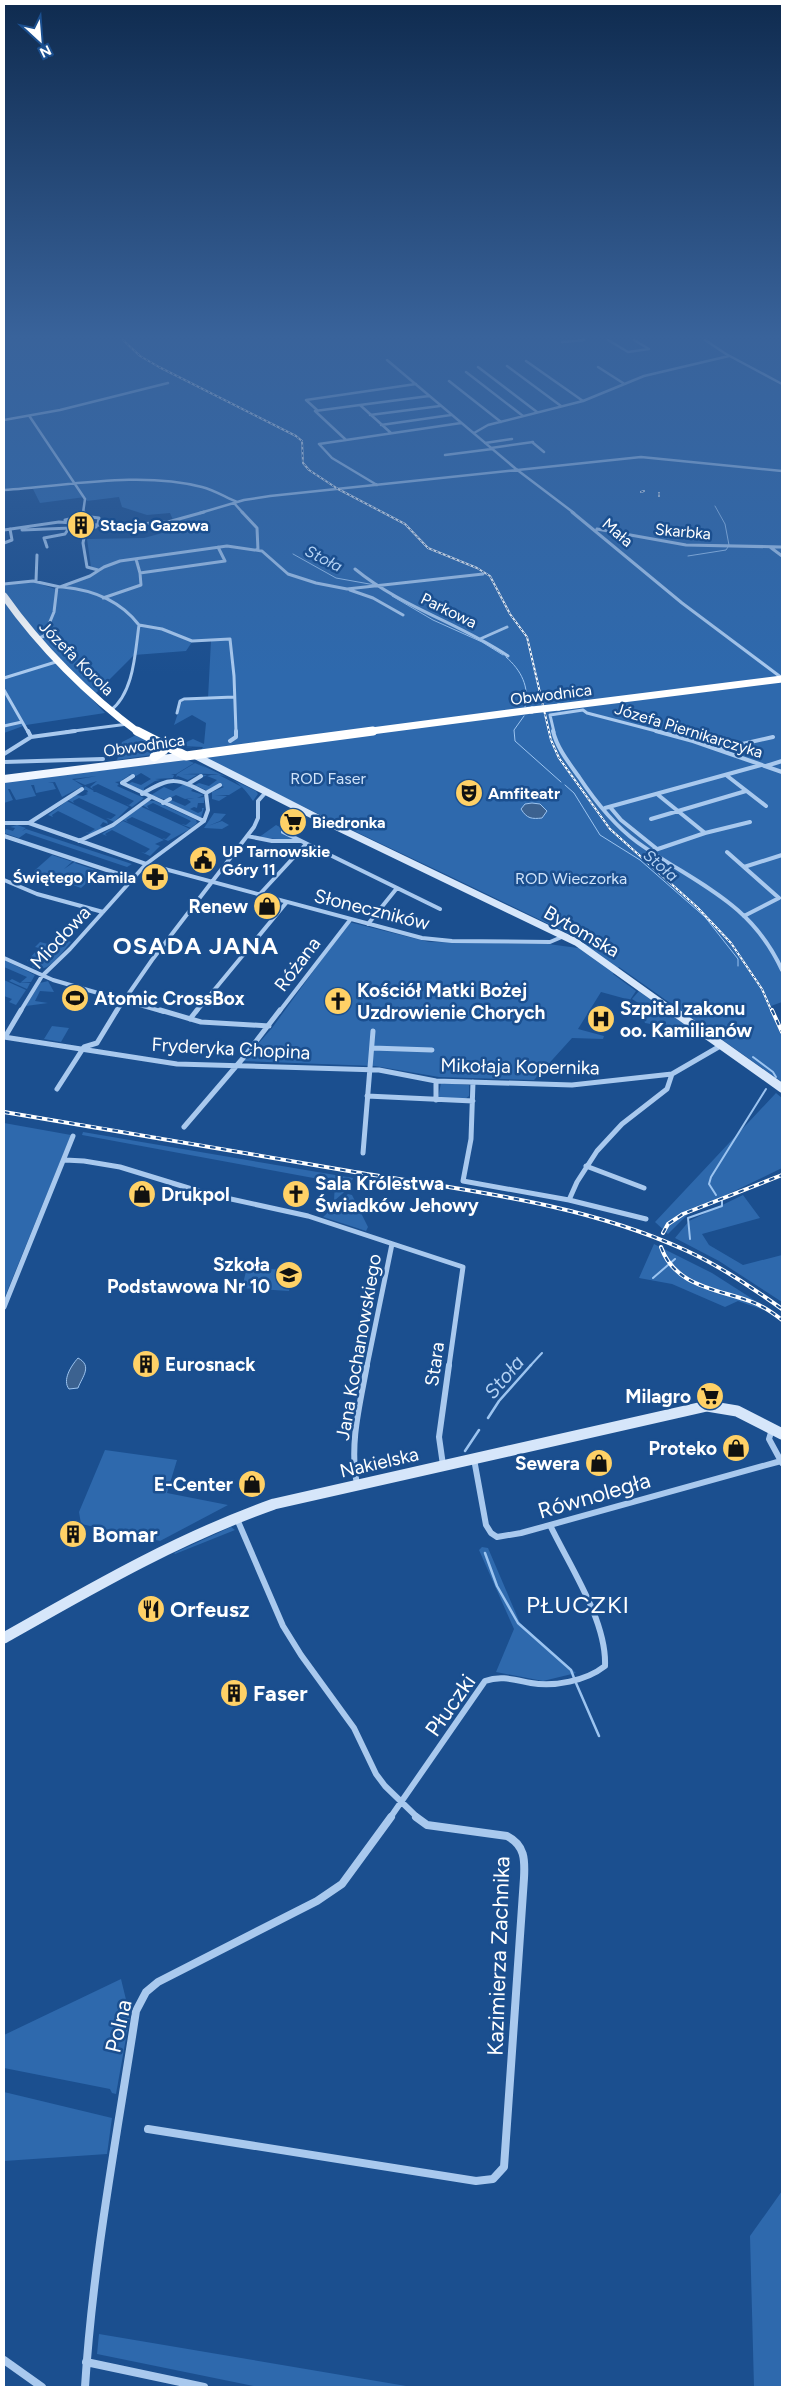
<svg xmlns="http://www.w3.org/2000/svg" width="786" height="2391" viewBox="0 0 786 2391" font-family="Figtree,sans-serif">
	<rect width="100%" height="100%" fill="#1b4f8f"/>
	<path fill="#2e69ad" d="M4 340H782V1002L771 1006 782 1035V1082L619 967 613 974 636 991 630 1000 601 992 578 1029 604 1036 603 1039 572 1038 534 1080 439 1077 375 1066 243 1061 272 1028 349 922 429 942 548 944 578 948 587 943C459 879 327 820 198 755L203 747 181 746 198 749 178 746 193 739 204 744 206 723 192 715 174 725 182 701 208 698 211 641 192 642 186 651 134 655 91 698 105 713 26 725 4 733V585L31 581 58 590 101 571 91 567 87 539 144 538 177 529 170 513 147 515 122 507 119 497 87 501 85 497 40 503 33 489 4 490Z
		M136 735 160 749 152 755 117 760 122 742Z
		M187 760 194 763 176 774H171L174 775 173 778 155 779 161 780 155 781 144 788V792L128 784 132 782 141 785 151 779 141 773 136 776 128 774 130 775 122 780 123 781 115 782 119 784 117 786 144 798 132 807 126 804 129 805 134 801 98 784 92 787 93 789 90 787 97 781 85 785 74 780 97 776 72 779 83 786 62 797 55 782 48 783H53L56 789 36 793 34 785H31L36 796 16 800 10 789H8L13 800 4 803V782Z
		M195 763 206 768 197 763 256 791 258 794 253 801C233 770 215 774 182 774L207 775 203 777 197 775 188 780 178 776 176 777 177 774Z
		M211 775H219L242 787 229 795H215L227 796 219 801 212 799V792L224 787 219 785 208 791 195 785 199 783 209 786 217 780 207 776Z
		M184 784 193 789 191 791 204 795 197 798 204 797V803H198L197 808 194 807 190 809 198 813 202 811V808H204L201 818 168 802 171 800 185 806 191 802 187 799 194 798 185 799 176 795 166 800 151 795 164 787 173 791Z
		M85 786 94 791 93 792H96L129 807 114 822 106 818 111 819 116 815 79 798 73 801 74 803 68 800 76 795 83 796 88 794 86 793 88 792 87 790H83Z
		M67 801 107 821 108 824 103 822 100 826 105 828 90 834 85 832 89 833 95 829 58 811 52 815 53 817 48 815Z
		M148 801H155L196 820 197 823 191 828 181 824 186 825 191 821 153 803 147 806 149 809 142 805Z
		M140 806 144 808 190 829 168 841 162 838 166 839 171 834 132 817 126 820 128 822 123 820Z
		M214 813 226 814 220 821 208 826 222 821 229 825 222 829 204 828Z
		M123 821 164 840 155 844 160 846 150 856 141 852 145 853 150 849 112 830 105 834 107 836 102 834Z
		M17 825 26 828 22 831 26 829 132 864 127 867 26 833 19 838 4 833 6 829 13 831 15 828 10 827Z
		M276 825 293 834 283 830 281 831 298 840 258 838Z
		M52 855 70 861 74 860 64 869 76 861H78L75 863 96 870 92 874 96 875 81 888 34 871Z
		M58 937 71 942C60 954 49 975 32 967L34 964 27 961 39 948 35 947 40 942 48 944Z
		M4 960 35 975 31 982 17 983H30L27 989 9 981 12 979 20 983 27 977 4 967Z
		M4 980 26 990 16 1005 9 1002 12 999 4 996Z
		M48 981 54 992 40 991 35 1001 48 1003 26 1006 40 983Z
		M639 991 699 1035C696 1036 652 1024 645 1023L640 1010 644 1009 638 1008 640 1004 632 999Z
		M52 1026 69 1028 61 1042 44 1039Z
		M441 1083 469 1085V1096L465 1099 438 1098Z
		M776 1093 782 1098V1168L689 1213 668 1234 655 1222Z
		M4 1123 71 1135 4 1299Z
		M83 1132 353 1178 349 1188 334 1201 335 1182 82 1135Z
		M348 1194 352 1195 368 1227 366 1231 323 1217Z
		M743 1195 760 1218 702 1234 709 1245 743 1265 782 1255V1302L719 1261 675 1238 689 1221Z
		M654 1244 712 1273 762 1305 767 1311 738 1301 725 1307 672 1284 639 1278Z
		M247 1267 293 1271 289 1291 242 1288Z
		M105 1450 177 1460 167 1493 228 1505 160 1541 81 1524 79 1512Z
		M231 1527 235 1530 175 1554 174 1553Z
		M482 1547 488 1548 520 1623 576 1673 543 1681 496 1672 514 1629 479 1550Z
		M121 1979 130 2016 116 2094 112 2093 110 2089 4 2068V2035Z
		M4 2092 112 2118 107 2154 4 2161Z
		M782 2191V2387H754L750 2236Z
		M99 2334 412 2387H258L97 2354Z"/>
	<path fill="#3c6290" stroke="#9cc4f0" d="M532 803 540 804 547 811 542 818C532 819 527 819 521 809L525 804Z
		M78 1358C93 1366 82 1377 78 1388L69 1389C62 1380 71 1366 78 1358Z"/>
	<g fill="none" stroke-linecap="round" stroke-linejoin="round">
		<path stroke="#9cc4f0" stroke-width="1" d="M715 506 725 524 729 545
			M293 554 336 578 375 585
			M688 556 726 550 728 547
			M392 596 433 620 482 642 503 655
			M506 657C521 670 530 687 525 707
			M524 716 514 730 515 741 561 782
			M565 785 574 793 600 835 640 860 705 917 738 959V966"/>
		<path stroke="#9cc4f0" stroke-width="2" d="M753 1057 773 1072 776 1077
			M716 1195 709 1184 711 1177 766 1089
			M690 1239 688 1218 722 1206V1201
			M653 1278 675 1259
			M530 1366 542 1353"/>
		<path stroke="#9cc4f0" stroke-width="2.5" d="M488 1418 499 1401 531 1365
			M465 1451 479 1430
			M485 1553 497 1586 518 1623 571 1670 574 1678
			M576 1683 599 1736"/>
		<path stroke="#a9c9ee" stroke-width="2.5" d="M608 340 628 352 649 349 634 340
			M705 340 726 354 782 384
			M562 342 584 340
			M387 360 516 469 574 513
			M526 361 583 401
			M507 366 561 406
			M478 367 537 412
			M598 367 623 383
			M466 372 523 416
			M449 381 501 422
			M360 405 429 396
			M317 410 306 400 416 384
			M315 411 360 405 391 433
			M315 411 345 439
			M370 415 440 406
			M30 417 85 499 83 513
			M4 420 60 410 168 383
			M381 425 451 415
			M474 433 488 425 583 401 644 376 729 356
			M532 442 544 452
			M485 443 512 439
			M491 448 533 442
			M445 455 492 449
			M377 485 332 458 319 444 461 423
			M4 490C68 486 139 471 202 487 214 490 225 497 237 502
			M234 503 243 513
			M200 513 244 500 270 496 641 457 782 471"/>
		<path stroke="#a9c9ee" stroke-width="3" d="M242 512 257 528 258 550
			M572 512 682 603 782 678
			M83 516 84 512
			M65 520 83 516 99 518 98 524
			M86 527 83 543 87 567 98 570
			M597 529 686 545 782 547
			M4 530 59 522 110 526 168 522 204 512
			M22 530 96 527
			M4 543 12 540 10 529
			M47 547 44 538 65 534 69 528
			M770 547 782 556
			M136 559 140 573 225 561 218 547
			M355 569C401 607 459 623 508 656
			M36 581 37 555
			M4 584 33 581 60 587 90 576 104 567 120 561 227 546 262 551 288 574 316 583 347 589 483 574
			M63 587C93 590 120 600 139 625 135 653 134 693 110 711
			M350 590 373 598 403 615
			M103 598 141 585 140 573
			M139 625 162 629 192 641 230 639 234 676 236 732
			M37 639 44 636 54 612 57 587
			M480 639 507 627
			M4 678 59 661
			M4 690 28 732
			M177 713 180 701 184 699 234 697
			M4 726 22 722
			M66 732 128 724
			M554 732 550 715 583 710 587 713 660 732"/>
		<path stroke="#a9c9ee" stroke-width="4" d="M28 731 31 737
			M553 731C557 748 569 763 579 777 595 801 614 825 637 842 695 884 750 900 782 970
			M656 731 693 741 782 772
			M230 741 236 737V731
			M720 749 773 737
			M4 754 31 737 75 731
			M4 762 103 759
			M766 766 782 761
			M726 775 766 806
			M133 776 122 783 204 821
			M188 784 201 776
			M206 793 220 785
			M657 794 705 833
			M163 803 170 799
			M610 807 621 820 657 849
			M605 808 761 765
			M651 819 746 791
			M4 823H29L146 864 422 938 452 941 550 942 564 936
			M29 823 82 789
			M283 832 440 909
			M4 836 134 879
			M247 836 272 841H301
			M79 841 113 825 150 798
			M652 851 705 833 750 822
			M727 852 779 898 744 916
			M744 867 782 855
			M4 880 37 894 103 912
			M259 895 306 844
			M368 924 397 888
			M4 958 53 980 164 1012
			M20 1012 42 976 70 949 146 864 204 821 208 810 206 793C177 778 171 776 142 794
			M116 1012 152 960 254 827 258 818V801L266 792
			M196 1012 286 903
			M279 1012 350 920"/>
		<path stroke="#a9c9ee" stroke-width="5" d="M160 1010 201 1022 269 1026
			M190 1019 197 1010
			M4 1037 177 1064 379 1070 436 1081 572 1085 672 1074 722 1045
			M5 1037 21 1010
			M97 1043 117 1010
			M372 1048 432 1050
			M436 1081V1100
			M473 1082 471 1139 463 1181 569 1200 646 1219
			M57 1089 84 1047 97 1043
			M367 1096 473 1101
			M184 1127 244 1057 280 1010
			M363 1153 373 1031
			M65 1160 84 1161 120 1167 208 1194 308 1216 463 1267 449 1366
			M586 1166 644 1188
			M569 1200 577 1182 597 1151 622 1124 667 1089 672 1074
			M4 1307 73 1136
			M367 1366 392 1244"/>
		<path stroke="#a9c9ee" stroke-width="6" d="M772 1429 769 1439 782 1463
			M474 1459 486 1525 491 1533 497 1537 521 1533 781 1461
			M443 1465 439 1437 449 1365
			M357 1484C349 1444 360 1404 367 1365
			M237 1519 283 1626 301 1655 354 1728 376 1774 385 1786 418 1818
			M390 1818 485 1681C501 1675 515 1680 531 1683 554 1687 586 1681 605 1666 607 1621 569 1565 550 1525"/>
		<path stroke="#a9c9ee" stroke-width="8" d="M148 2129 476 2181 493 2179 504 2167 524 1878C525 1860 525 1845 507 1836L427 1825 416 1817
			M4 2360 42 2387
			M86 2362 204 2387
			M85 2387C93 2260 117 2136 136 2011L146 1992 158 1982 317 1901 342 1884 391 1817"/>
		<path stroke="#d6e6fa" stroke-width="7" d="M194 755 316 817 576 942 674 1012"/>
		<path stroke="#d6e6fa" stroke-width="9" d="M672 1010 782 1088"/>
		<path stroke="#d6e6fa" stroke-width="11" d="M4 1638C92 1588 178 1538 274 1504L707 1406 737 1411 782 1434"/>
		<path stroke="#f0f6ff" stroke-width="8" d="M4 779 186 756"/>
		<path stroke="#fff" stroke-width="7" d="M4 596C40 647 88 695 138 732
			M559 707 782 679
			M364 732 532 710"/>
		<path stroke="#fff" stroke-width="9" d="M137 731 186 756 373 731
			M154 757 164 750 159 744"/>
		<g stroke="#fff" stroke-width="2">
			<path id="rail-far1" d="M123 340 140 356 159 367 296 436 302 441 303 463 309 470 338 489 405 524 428 548 477 568 490 576 510 614 527 637 551 740 559 758 610 829 697 907 731 943 762 989 772 1012
				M641 492 644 491
				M659 493V496"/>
		</g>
		<g stroke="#fff" stroke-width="4">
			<path id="rail" d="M772 1010 782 1032
				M4 1112C119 1131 234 1151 349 1171 461 1190 580 1202 685 1250 720 1266 751 1287 782 1309
				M663 1233 668 1224 683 1214 782 1175
				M661 1247C675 1287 718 1289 752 1302 763 1306 773 1313 782 1320"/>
		</g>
		<use href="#rail-far1" stroke="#1b4f8f" stroke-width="1" stroke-dasharray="2.5" stroke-linecap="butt"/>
		<use href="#rail" stroke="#1b4f8f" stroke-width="2" stroke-dasharray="5.5" stroke-linecap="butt"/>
		<path stroke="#fff" stroke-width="7" d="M532 710 559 707"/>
	</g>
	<linearGradient id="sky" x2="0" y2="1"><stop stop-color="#0f2b4f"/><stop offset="0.5" stop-color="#39639b"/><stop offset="1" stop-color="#39639b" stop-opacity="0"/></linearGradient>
	<rect width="786" height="674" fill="url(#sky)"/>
	<defs>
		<g id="building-disc" transform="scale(1.4375)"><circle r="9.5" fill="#ffd166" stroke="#1b4f8f"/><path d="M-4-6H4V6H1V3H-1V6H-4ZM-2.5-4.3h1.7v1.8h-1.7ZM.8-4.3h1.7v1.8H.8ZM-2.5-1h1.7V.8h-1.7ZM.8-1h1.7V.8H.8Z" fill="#111"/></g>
		<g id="theatre-disc" transform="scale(1.4375)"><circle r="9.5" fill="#ffd166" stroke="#1b4f8f"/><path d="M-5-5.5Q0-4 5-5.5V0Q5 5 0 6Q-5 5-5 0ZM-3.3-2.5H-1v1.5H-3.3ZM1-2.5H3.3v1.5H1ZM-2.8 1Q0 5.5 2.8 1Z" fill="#111"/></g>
		<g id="supermarket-disc" transform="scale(1.4375)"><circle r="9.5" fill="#ffd166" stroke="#1b4f8f"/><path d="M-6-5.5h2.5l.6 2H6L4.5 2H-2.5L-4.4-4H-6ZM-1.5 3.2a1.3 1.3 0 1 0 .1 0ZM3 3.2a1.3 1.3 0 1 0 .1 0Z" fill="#111"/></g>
		<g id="civic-disc" transform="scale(1.4375)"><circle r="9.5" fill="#ffd166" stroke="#1b4f8f"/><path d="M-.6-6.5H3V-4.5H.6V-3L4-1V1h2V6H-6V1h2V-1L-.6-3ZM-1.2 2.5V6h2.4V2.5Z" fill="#111"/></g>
		<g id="pharmacy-disc" transform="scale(1.4375)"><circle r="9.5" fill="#ffd166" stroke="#1b4f8f"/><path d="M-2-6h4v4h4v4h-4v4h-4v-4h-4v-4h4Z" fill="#111"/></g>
		<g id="shop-disc" transform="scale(1.4375)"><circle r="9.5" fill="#ffd166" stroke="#1b4f8f"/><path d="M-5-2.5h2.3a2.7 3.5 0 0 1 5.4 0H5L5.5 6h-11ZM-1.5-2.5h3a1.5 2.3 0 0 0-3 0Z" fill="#111"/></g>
		<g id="stadium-disc" transform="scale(1.4375)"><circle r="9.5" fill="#ffd166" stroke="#1b4f8f"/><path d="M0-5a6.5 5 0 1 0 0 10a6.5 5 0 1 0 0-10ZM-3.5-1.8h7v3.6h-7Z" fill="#111"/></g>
		<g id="church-disc" transform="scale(1.4375)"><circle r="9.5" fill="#ffd166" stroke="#1b4f8f"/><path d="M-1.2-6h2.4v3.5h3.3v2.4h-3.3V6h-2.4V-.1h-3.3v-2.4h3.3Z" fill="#111"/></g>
		<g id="hospital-disc" transform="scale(1.4375)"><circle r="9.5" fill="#ffd166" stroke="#1b4f8f"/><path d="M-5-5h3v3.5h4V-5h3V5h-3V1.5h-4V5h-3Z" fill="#111"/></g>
		<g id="school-disc" transform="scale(1.4375)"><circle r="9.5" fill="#ffd166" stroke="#1b4f8f"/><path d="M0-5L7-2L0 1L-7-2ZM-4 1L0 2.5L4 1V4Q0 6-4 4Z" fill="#111"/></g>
		<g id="restaurant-disc" transform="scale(1.4375)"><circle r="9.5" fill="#ffd166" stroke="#1b4f8f"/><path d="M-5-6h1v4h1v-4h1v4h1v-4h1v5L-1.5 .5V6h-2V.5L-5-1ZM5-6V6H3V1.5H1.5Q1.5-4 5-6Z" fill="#111"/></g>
	</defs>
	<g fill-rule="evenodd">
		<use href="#building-disc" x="81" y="525"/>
		<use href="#theatre-disc" x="469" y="793"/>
		<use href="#supermarket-disc" x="293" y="822"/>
		<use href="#civic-disc" x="203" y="860"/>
		<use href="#pharmacy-disc" x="155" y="877"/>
		<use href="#shop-disc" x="267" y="906"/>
		<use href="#stadium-disc" x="75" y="998"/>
		<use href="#church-disc" x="338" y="1001"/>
		<use href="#hospital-disc" x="601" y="1019"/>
		<use href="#shop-disc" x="142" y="1194"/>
		<use href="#church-disc" x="296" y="1194"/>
		<use href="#school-disc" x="289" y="1275"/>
		<use href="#building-disc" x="146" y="1364"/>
		<use href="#supermarket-disc" x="710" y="1396"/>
		<use href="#shop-disc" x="736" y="1448"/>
		<use href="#shop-disc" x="599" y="1463"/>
		<use href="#shop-disc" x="252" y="1484"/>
		<use href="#building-disc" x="73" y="1534"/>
		<use href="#restaurant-disc" x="151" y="1609"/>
		<use href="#building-disc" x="234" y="1693"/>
	</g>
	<g text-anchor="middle" stroke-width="5" stroke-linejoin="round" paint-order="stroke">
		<g font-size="16" font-weight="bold" fill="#fff" stroke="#1b4f8f" text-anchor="start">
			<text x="100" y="531">Stacja Gazowa</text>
			<text x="488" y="799">Amfiteatr</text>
			<text x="312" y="828">Biedronka</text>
			<text x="222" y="857">UP Tarnowskie<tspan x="222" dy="18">Góry 11</tspan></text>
			<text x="136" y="883" text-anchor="end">Świętego Kamila</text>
		</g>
		<g font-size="16" fill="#fff" stroke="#1b4f8f">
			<text transform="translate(683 531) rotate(5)" y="6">Skarbka</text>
			<text transform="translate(618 532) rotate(40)" y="6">Mała</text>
			<text transform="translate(449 610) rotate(26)" y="6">Parkowa</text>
			<text transform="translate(77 658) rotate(45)" y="6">Józefa Korola</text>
			<text transform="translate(551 694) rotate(-7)" y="6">Obwodnica</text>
			<text transform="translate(689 730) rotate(17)" y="6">Józefa Piernikarczyka</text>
			<text transform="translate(144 745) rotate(-8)" y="6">Obwodnica</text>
		</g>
		<g font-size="16" font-style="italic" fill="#b5d3f5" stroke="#1b4f8f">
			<text transform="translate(324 558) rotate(27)" y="6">Stoła</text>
			<text transform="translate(661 865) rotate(40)" y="6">Stoła</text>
		</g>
		<g font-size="16" fill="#cfe3fa" stroke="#1b4f8f">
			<text x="328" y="784">ROD Faser</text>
			<text x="571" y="884">ROD Wieczorka</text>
		</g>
		<g font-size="19" font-weight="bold" fill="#fff" stroke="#1b4f8f" text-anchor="end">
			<text x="248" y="913">Renew</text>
			<text x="357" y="997" text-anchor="start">Kościół Matki Bożej<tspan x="357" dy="22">Uzdrowienie Chorych</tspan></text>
			<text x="94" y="1005" text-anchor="start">Atomic CrossBox</text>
			<text x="620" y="1015" text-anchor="start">Szpital zakonu<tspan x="620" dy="22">oo. Kamilianów</tspan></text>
			<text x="315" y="1190" text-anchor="start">Sala Królestwa<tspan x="315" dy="22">Świadków Jehowy</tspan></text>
			<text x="161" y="1201" text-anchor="start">Drukpol</text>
			<text x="270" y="1271">Szkoła<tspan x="270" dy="22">Podstawowa Nr 10</tspan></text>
			<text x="165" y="1371" text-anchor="start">Eurosnack</text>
			<text x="691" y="1403">Milagro</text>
			<text x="717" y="1455">Proteko</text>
			<text x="580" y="1470">Sewera</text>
			<text x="233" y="1491">E-Center</text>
		</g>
		<g font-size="19" fill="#fff" stroke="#1b4f8f">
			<text transform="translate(372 909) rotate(14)" y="7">Słoneczników</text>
			<text transform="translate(582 931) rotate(30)" y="7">Bytomska</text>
			<text transform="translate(60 937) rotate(-47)" y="7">Miodowa</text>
			<text transform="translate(297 964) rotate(-53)" y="7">Różana</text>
			<text transform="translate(231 1048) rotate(3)" y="7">Fryderyka Chopina</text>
			<text transform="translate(520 1066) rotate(1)" y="7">Mikołaja Kopernika</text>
			<text transform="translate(358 1347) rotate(-80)" y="7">Jana Kochanowskiego</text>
			<text transform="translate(434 1364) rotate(-82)" y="7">Stara</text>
			<text transform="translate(379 1462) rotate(-13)" y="7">Nakielska</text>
		</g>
		<g font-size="20" font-style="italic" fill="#b5d3f5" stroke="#1b4f8f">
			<text transform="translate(504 1377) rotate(-50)" y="7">Stoła</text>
		</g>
		<g font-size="22" fill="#fff" stroke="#1b4f8f">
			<text transform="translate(594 1495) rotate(-16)" y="8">Równoległa</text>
			<text transform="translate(450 1705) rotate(-55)" y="8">Płuczki</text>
			<text transform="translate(498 1956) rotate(-88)" y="8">Kazimierza Zachnika</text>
			<text transform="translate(118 2026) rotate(-77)" y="8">Polna</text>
		</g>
		<g font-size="22" font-weight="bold" fill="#fff" stroke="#1b4f8f" text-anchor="start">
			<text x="92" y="1542">Bomar</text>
			<text x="170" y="1617">Orfeusz</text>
			<text x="253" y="1701">Faser</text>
		</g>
		<g font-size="24" font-weight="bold" letter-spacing="1" fill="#fff" stroke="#1b4f8f">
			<text x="196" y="954">OSADA JANA</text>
		</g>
		<g font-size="24" letter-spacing="1" fill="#fff" stroke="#1b4f8f">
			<text x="578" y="1613">PŁUCZKI</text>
		</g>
	</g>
	<rect width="786" height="2391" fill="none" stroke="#ffffff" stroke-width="10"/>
	<g transform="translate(40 40) rotate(154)" stroke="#1b4f8f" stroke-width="4" paint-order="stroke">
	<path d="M0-4L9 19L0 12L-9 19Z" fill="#ffffff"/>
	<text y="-8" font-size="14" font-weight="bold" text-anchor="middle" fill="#ffffff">N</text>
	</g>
</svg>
